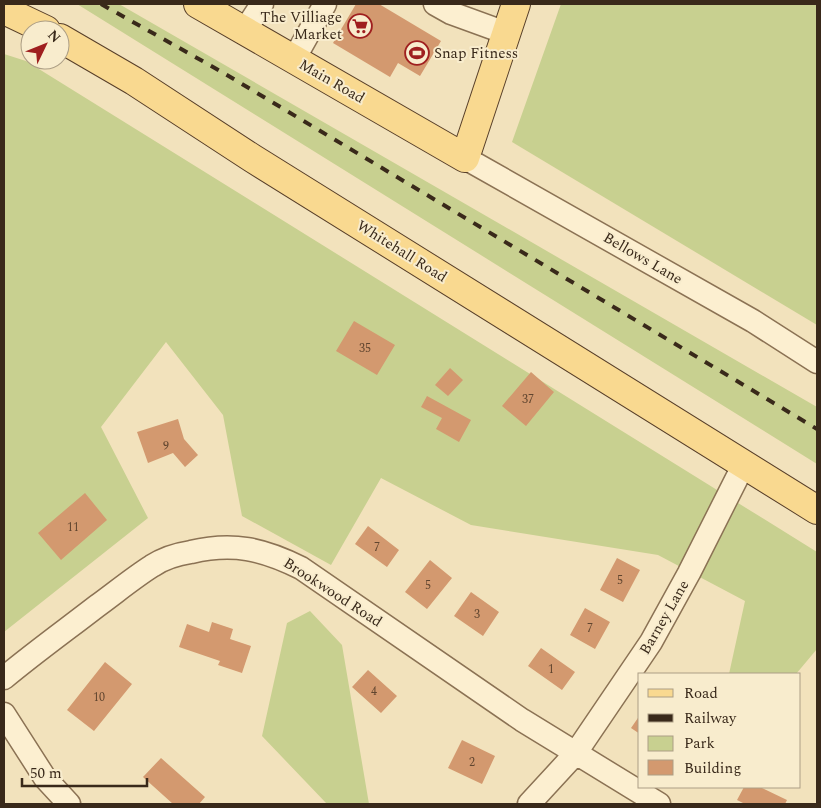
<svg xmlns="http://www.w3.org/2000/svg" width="821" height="808" viewBox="0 0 821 808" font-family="Spectral,serif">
	<rect width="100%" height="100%" fill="#f2e2bc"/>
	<path fill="#c8d090" d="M77 4H119L817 407V464Z
		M561 4H817V325L512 142Z
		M4 54 26 61 817 552V649L796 674H729L745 601 658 555 471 525 381 478 331 565 242 516 223 415 166 342 101 427 148 518 4 632Z
		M310 611 342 645 369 804H327L262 736 287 623Z"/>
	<path fill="#d3996f" d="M356 4H379L441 41 420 76 398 63 390 77 333 43Z
		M354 321 395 345 377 375 336 351Z
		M450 368 463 380 448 396 435 385Z
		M531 372 554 392 526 426 502 406Z
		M427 396 471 420 459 442 436 429 442 418 421 407Z
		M178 419 184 439 198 455 185 467 173 453 148 463 137 432Z
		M85 493 107 520 61 560 38 533Z
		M368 526 399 550 387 567 355 544Z
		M617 558 640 570 623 602 600 590Z
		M430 560 452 578 427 609 405 592Z
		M471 592 499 612 483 636 454 616Z
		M585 608 610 622 595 649 570 635Z
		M212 622 233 629 230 639 251 646 242 673 218 665 220 661 179 647 187 624 209 632Z
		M541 648 575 672 562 690 528 666Z
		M105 662 132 684 94 731 67 710Z
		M368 670 397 696 381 713 352 687Z
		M640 715V734L631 728Z
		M462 740 495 756 482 784 448 768Z
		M161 758 205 797 199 804H173L143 777Z
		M744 787H760L787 800 785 804H745L737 800Z"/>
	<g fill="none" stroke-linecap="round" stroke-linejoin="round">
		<g stroke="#8b7254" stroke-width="25">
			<path id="minor" d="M435 4 451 13 506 33
				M245 30 262 4
				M294 59 325 4
				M465 158 753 321 817 362
				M4 678C34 653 66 630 97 606 115 593 133 578 152 566 164 558 178 554 191 552 233 542 263 549 301 568L522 720 659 804
				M4 714 45 778 69 804
				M529 804 575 754 651 642 689 573 744 464"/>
		</g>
		<g stroke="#583f29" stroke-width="30">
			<path id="major" d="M198 4 465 158 516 4
				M4 10 46 30
				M60 38 134 81 252 158 817 510"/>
		</g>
		<use href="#minor" stroke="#fcefd0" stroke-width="22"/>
		<use href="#major" stroke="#f9d990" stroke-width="28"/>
		<path stroke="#39291a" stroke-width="4" stroke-dasharray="9 9" stroke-linecap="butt" d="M101 4 222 72 817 429"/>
	</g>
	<defs>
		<g id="supermarket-ring" transform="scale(1.25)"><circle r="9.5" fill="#f8eccd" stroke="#9f1f1f" stroke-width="1.5"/><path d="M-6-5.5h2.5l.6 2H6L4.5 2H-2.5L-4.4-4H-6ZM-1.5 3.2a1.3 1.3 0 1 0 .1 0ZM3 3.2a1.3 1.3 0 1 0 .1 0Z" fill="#9f1f1f"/></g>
		<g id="stadium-ring" transform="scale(1.25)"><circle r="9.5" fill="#f8eccd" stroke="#9f1f1f" stroke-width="1.5"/><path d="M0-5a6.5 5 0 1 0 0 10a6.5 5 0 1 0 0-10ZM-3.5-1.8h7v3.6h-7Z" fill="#9f1f1f"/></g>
	</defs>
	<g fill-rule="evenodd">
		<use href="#supermarket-ring" x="360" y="26"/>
		<use href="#stadium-ring" x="417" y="53"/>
	</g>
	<g text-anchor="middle" stroke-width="4" stroke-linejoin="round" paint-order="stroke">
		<g font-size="12" fill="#60452f">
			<text x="365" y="352">35</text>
			<text x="528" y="403">37</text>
			<text x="166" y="450">9</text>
			<text x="73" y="531">11</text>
			<text x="377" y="551">7</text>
			<text x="620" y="584">5</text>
			<text x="428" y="589">5</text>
			<text x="477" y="618">3</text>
			<text x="590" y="632">7</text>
			<text x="551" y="673">1</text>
			<text x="374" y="695">4</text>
			<text x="99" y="701">10</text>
			<text x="472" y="766">2</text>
		</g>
		<g font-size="15" fill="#39291a" stroke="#f8eccd" text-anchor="end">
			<text x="342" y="22">The Villiage<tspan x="342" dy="17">Market</tspan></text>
			<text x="434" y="58" text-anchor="start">Snap Fitness</text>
		</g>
		<g font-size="15" fill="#39291a" stroke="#f8eccd">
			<text transform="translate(332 81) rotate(30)" y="5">Main Road</text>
			<text transform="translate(402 251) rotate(32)" y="5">Whitehall Road</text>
			<text transform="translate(643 258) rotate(30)" y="5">Bellows Lane</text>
			<text transform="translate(333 592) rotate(33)" y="5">Brookwood Road</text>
			<text transform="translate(664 617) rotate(-60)" y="5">Barney Lane</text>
		</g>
	</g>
	<rect width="821" height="808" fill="none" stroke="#39291a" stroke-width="10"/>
	<rect x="638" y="673" width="162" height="115" fill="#f8eccd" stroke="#ac9e85"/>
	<rect x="648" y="689" width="25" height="8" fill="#f9d990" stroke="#ac9e85"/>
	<text x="684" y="698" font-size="15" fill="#39291a">Road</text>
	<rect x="648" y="714" width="25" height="8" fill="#39291a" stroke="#ac9e85"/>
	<text x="684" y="723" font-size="15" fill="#39291a">Railway</text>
	<rect x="648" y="736" width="25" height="15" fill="#c8d090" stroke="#ac9e85"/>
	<text x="684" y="748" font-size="15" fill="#39291a">Park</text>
	<rect x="648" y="760" width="25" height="15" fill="#d3996f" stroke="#ac9e85"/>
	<text x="684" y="773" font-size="15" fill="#39291a">Building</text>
	<g transform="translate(45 45) rotate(47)"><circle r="24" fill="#f8eccd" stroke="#ac9e85"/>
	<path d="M0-4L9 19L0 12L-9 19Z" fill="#9f1f1f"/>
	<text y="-8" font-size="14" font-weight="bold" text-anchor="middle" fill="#39291a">N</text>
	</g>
	<path d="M22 778v8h125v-8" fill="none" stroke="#39291a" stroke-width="2.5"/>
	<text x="30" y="778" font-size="15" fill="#39291a" stroke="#f8eccd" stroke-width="4" paint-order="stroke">50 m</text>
</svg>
